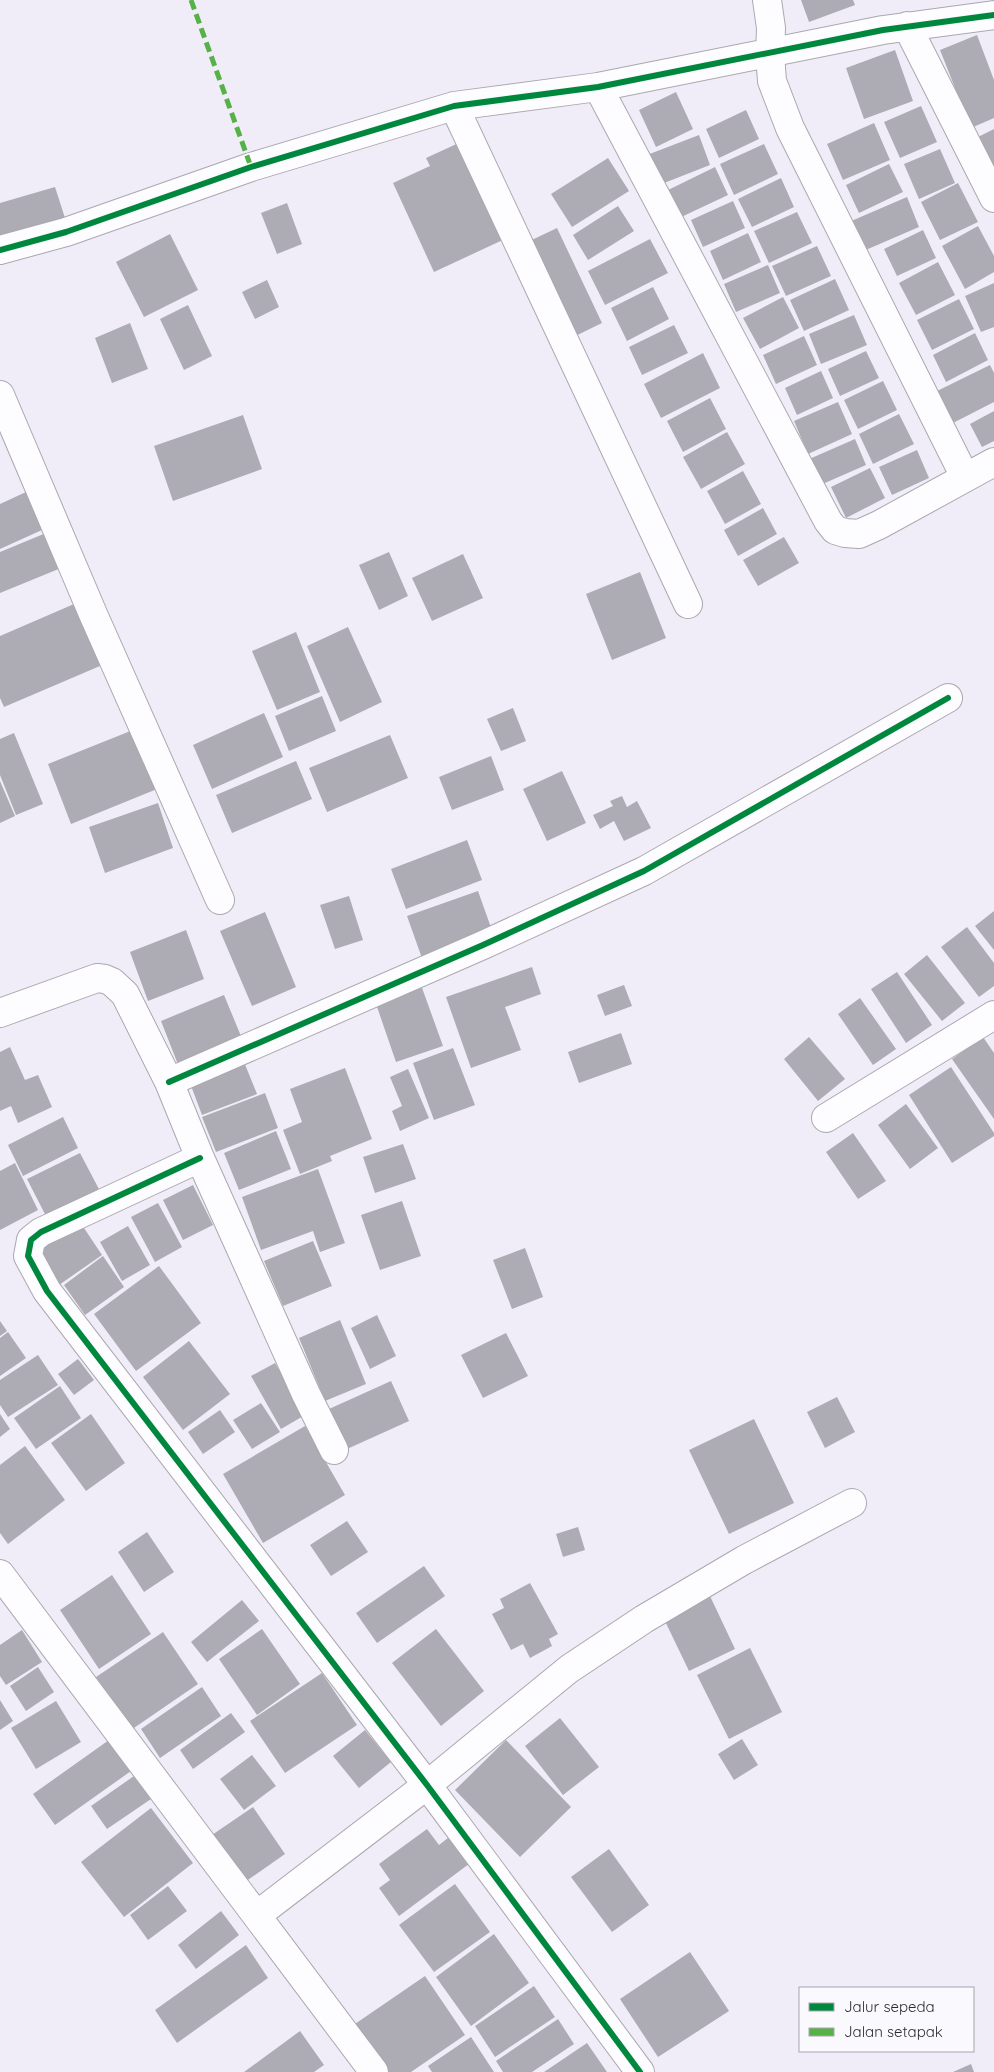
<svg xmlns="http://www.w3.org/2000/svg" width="994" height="2072" viewBox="0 0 994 2072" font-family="Quicksand,sans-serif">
	<rect width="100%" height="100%" fill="#f0edf8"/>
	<path fill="#adabb3" d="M801 0H853L855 5 809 22Z
		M977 35 994 80V118L971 128 940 50Z
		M895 50 913 101 864 119 846 68Z
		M676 92 693 129 656 147 639 110Z
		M921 106 937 142 900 158 884 122Z
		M746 110 759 139 719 158 706 129Z
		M874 123 890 160 843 180 827 144Z
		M994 129V169L978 137Z
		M699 135 710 165 659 185 647 155Z
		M463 141 507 238 434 272 393 183 430 166 426 158Z
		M764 144 778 174 734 195 720 164Z
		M940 149 955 183 919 199 904 164Z
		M608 158 629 191 572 227 551 194Z
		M889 164 903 192 859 213 846 185Z
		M715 167 728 195 677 219 664 192Z
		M781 178 794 207 752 227 738 199Z
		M958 183 978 222 940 240 921 202Z
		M55 187 65 218 0 237V203Z
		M907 197 919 227 861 252 849 222Z
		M733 201 745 228 703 247 691 220Z
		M287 203 302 244 277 254 261 213Z
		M618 206 634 231 588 260 573 235Z
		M797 212 812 243 769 263 754 231Z
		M978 226 994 256V272L965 289 942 246Z
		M557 228 602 323 559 344 515 248Z
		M923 230 936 258 897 276 884 249Z
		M748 233 761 262 723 280 710 251Z
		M170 234 198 290 144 317 116 262Z
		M650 239 668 273 605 305 588 271Z
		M817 246 831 276 786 296 772 266Z
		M938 262 955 295 916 315 899 283Z
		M768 265 780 293 736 312 724 284Z
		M835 279 849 310 804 331 790 300Z
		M267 280 279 307 255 319 242 292Z
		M994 283V327L981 332 965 296Z
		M653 287 669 319 627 341 611 308Z
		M783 297 799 328 760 349 743 318Z
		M959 299 974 329 932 350 917 320Z
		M188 305 212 356 184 370 160 319Z
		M854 315 867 345 821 364 809 334Z
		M130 323 148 369 112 383 95 338Z
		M674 325 688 353 642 375 629 347Z
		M975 333 988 360 946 382 933 355Z
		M804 336 817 365 776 384 763 355Z
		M866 351 879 378 840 396 828 369Z
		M703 353 720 388 661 418 644 384Z
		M990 365 994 373V402L951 424 935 392Z
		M821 371 833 398 797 415 785 388Z
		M883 381 897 410 858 429 844 400Z
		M710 398 726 429 683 452 667 421Z
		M838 402 852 434 808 454 794 421Z
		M994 411V441L982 447 970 424Z
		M899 414 914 444 873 464 859 434Z
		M243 415 262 469 173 501 154 446Z
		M727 432 745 464 701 489 683 457Z
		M855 439 866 465 818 486 807 460Z
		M917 450 929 478 892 495 879 467Z
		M870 468 885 498 846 518 831 487Z
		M743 471 761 504 725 524 707 491Z
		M26 492 42 530 0 549V504Z
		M763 508 777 534 738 556 724 530Z
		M46 533 61 568 0 593V552Z
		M784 537 799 563 758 586 743 560Z
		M389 552 408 596 379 610 359 565Z
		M463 554 483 598 432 621 412 578Z
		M640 572 666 638 612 660 586 594Z
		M81 601 107 663 4 707 0 698V636Z
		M348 627 382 702 340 722 307 646Z
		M296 632 320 692 277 710 252 651Z
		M322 696 336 731 289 751 275 716Z
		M513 708 526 741 501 751 487 719Z
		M264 713 283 757 212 789 193 745Z
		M138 728 162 787 71 824 48 764Z
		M14 733 43 804 16 815 0 775V739Z
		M390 735 408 778 327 812 309 768Z
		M491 756 504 790 452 810 439 777Z
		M296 761 312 799 232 833 216 795Z
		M562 771 586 823 547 841 523 789Z
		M0 781 15 816 0 823Z
		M622 796 627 807 637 801 651 828 624 841 614 821 600 829 593 815 613 806 610 801Z
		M158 803 173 848 105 873 89 827Z
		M467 840 482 880 406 909 391 869Z
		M478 891 494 936 423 961 407 916Z
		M349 896 363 940 335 949 320 905Z
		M994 911V950L975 926Z
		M265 912 296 987 252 1006 220 931Z
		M967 927 994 963V986L979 997 941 947Z
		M186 930 204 979 148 1001 130 952Z
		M927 955 965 1003 942 1021 904 974Z
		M532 967 541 994 505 1007 521 1050 471 1068 446 997Z
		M897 972 932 1025 906 1043 871 989Z
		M421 985 443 1046 396 1062 375 1001Z
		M624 985 632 1006 605 1016 597 995Z
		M224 995 243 1041 179 1067 161 1021Z
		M860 998 896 1049 873 1065 838 1014Z
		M621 1033 632 1064 579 1083 568 1052Z
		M809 1037 845 1079 818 1101 784 1059Z
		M983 1037 994 1053V1119L952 1059Z
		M10 1047 25 1080 38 1075 52 1107 18 1123 11 1106 0 1111V1052Z
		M453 1048 475 1105 434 1120 413 1063Z
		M244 1062 257 1094 202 1115 190 1083Z
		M951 1067 994 1133V1136L952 1163 909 1095Z
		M345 1068 372 1139 330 1156 332 1161 300 1174 283 1130 302 1122 290 1089Z
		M408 1069 429 1118 400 1131 392 1111 402 1106 390 1077Z
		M265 1093 278 1128 216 1152 202 1117Z
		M906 1104 938 1148 910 1169 878 1125Z
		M63 1117 78 1148 23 1176 8 1145Z
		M276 1131 291 1169 239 1190 224 1153Z
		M853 1133 886 1181 858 1199 826 1152Z
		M403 1144 416 1179 375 1193 363 1157Z
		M80 1153 101 1193 48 1220 27 1179Z
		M15 1163 38 1210 0 1230V1171Z
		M318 1169 345 1243 320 1252 313 1231 261 1250 242 1197Z
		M193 1185 213 1225 183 1240 163 1200Z
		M402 1201 421 1256 380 1270 361 1215Z
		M158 1203 182 1247 155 1262 131 1217Z
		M80 1222 102 1255 59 1285 36 1252Z
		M128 1226 150 1265 122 1281 100 1242Z
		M313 1241 332 1286 283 1306 264 1261Z
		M525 1248 543 1297 512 1309 493 1260Z
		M103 1256 124 1287 85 1315 64 1285Z
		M159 1266 201 1323 136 1371 94 1314Z
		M377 1315 396 1356 370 1369 351 1328Z
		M340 1320 366 1384 325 1401 299 1338Z
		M0 1321 7 1331 0 1336Z
		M8 1332 26 1358 0 1376V1338Z
		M506 1333 528 1376 483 1398 461 1355Z
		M189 1341 230 1394 183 1430 143 1377Z
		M38 1355 58 1385 8 1417 0 1405V1380Z
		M78 1359 94 1380 74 1395 58 1374Z
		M275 1363 305 1415 281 1429 251 1376Z
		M391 1381 409 1421 347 1449 329 1409Z
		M60 1386 81 1418 36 1449 14 1418Z
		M837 1397 855 1432 825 1448 807 1412Z
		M261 1403 280 1432 252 1449 233 1420Z
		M220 1410 235 1432 203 1454 188 1432Z
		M0 1414 10 1429 0 1437Z
		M91 1414 125 1463 86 1491 51 1443Z
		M754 1419 794 1503 729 1534 689 1450Z
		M305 1426 345 1495 263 1543 223 1474Z
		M25 1446 65 1500 8 1544 0 1533V1465Z
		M347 1521 368 1552 331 1576 310 1545Z
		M578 1527 585 1550 563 1557 556 1534Z
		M147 1532 174 1572 144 1592 118 1552Z
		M424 1566 445 1596 377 1643 356 1613Z
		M112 1575 151 1634 99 1669 60 1610Z
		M530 1583 558 1634 549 1639 552 1646 530 1658 523 1644 511 1650 492 1614 504 1608 500 1599Z
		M710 1596 735 1649 689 1671 664 1619Z
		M242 1600 259 1621 207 1662 191 1642Z
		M262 1629 300 1684 257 1715 219 1659Z
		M436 1629 484 1691 441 1726 392 1663Z
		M22 1630 42 1662 6 1685 0 1676V1645Z
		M163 1632 198 1684 131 1730 96 1677Z
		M750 1648 782 1712 729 1739 697 1675Z
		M38 1667 54 1692 26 1711 10 1686Z
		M322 1673 357 1725 285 1773 250 1721Z
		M202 1687 221 1716 160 1758 141 1729Z
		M0 1700 13 1721 0 1730Z
		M56 1701 81 1742 36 1769 11 1728Z
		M231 1713 245 1732 193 1769 180 1750Z
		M560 1718 599 1767 563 1795 525 1746Z
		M365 1730 391 1762 359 1788 333 1756Z
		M742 1739 758 1765 734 1780 718 1754Z
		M109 1740 131 1771 55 1825 33 1794Z
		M506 1740 571 1807 520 1857 455 1790Z
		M252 1755 276 1786 244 1810 220 1779Z
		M134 1776 151 1799 107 1829 91 1806Z
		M253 1807 285 1854 242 1884 209 1837Z
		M151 1808 193 1863 124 1917 81 1862Z
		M427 1829 439 1845 453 1834 473 1861 399 1916 379 1888 390 1880 379 1864Z
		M609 1849 649 1905 612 1932 571 1877Z
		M455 1884 490 1932 434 1972 399 1925Z
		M168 1886 187 1911 148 1940 130 1915Z
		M221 1911 239 1935 196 1969 178 1945Z
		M494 1934 529 1983 471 2026 436 1977Z
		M246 1945 268 1978 177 2043 155 2010Z
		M690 1952 729 2011 658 2057 620 1999Z
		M425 1976 465 2035 411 2072H384L352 2026Z
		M534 1986 555 2017 495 2057 475 2026Z
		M558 2019 574 2044 532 2072H503L496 2061Z
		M300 2031 324 2065 314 2072H244Z
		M471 2037 494 2072H432L428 2066Z
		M587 2043 607 2072H544Z
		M971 2064 974 2072H953Z"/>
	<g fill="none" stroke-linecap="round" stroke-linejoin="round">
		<g stroke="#aaa8b0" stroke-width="30">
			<path id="minor" d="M767 0 771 28 770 54 772 81 790 128 965 477
				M907 26 994 198
				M598 87 828 521 835 530 845 533 859 534 879 525 994 462
				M454 106 688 604
				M0 250 66 232 251 167 454 106 598 87 883 30 994 15
				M0 395 93 614 220 900
				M0 1013 97 978 105 979 112 982 125 994 169 1082 200 1158 306 1394 334 1450
				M169 1082 483 945 644 871 948 698
				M826 1118 994 1015
				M200 1158 41 1232 31 1240 28 1256 47 1291 427 1785 640 2072
				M0 1574 374 2072
				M257 1915 427 1785 569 1669 644 1619 744 1560 852 1503"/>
		</g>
		<use href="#minor" stroke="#fdfcfe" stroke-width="28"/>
		<path stroke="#56b246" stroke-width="5" stroke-dasharray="10 5" stroke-linecap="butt" d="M191 0 251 167"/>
		<g stroke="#faf9fe" stroke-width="9">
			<path id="cycleway" d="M0 250 66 232 251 167 454 106 598 87 883 30 994 15
				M169 1082 483 945 644 871 948 698
				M200 1158 41 1232 31 1240 28 1256 47 1291 427 1785 640 2072"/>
		</g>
		<use href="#cycleway" stroke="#00873e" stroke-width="6"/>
	</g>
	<rect x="799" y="1987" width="175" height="65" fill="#faf9fe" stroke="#a7a6ac"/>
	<rect x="809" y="2003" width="25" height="8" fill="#00873e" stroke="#a7a6ac"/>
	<text x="844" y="2012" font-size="15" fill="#2b2932">Jalur sepeda</text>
	<rect x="809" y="2028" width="25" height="8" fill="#56b246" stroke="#a7a6ac"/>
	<text x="844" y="2037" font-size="15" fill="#2b2932">Jalan setapak</text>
</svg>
